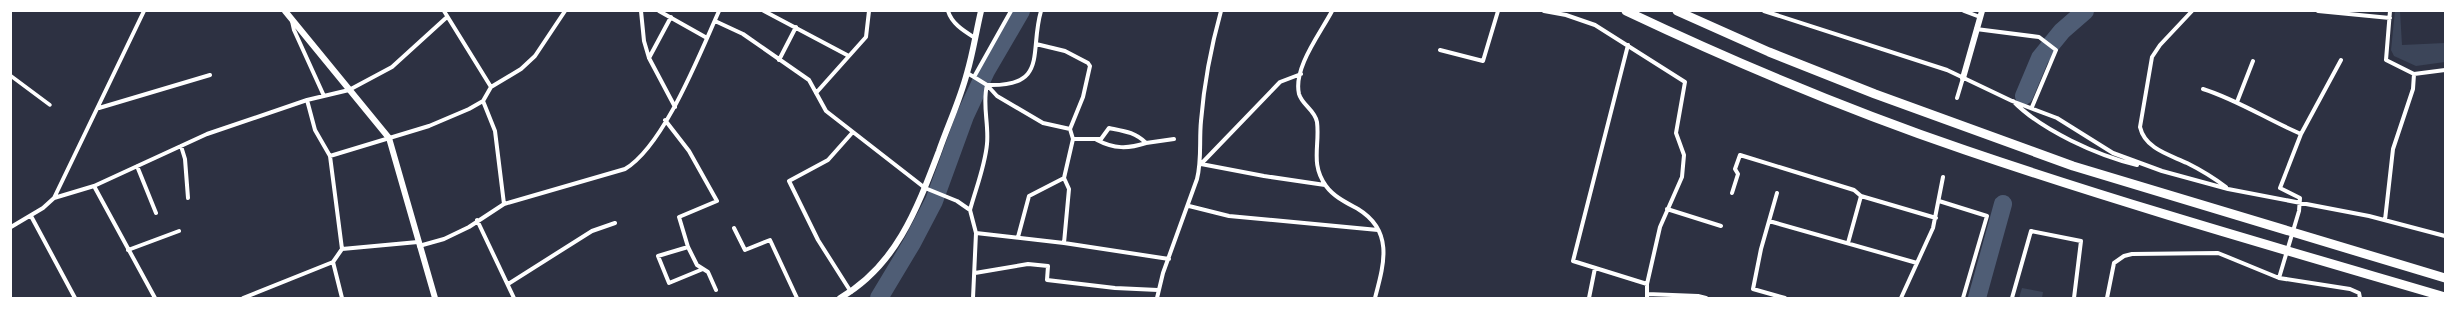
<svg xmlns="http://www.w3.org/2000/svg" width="2456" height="309" viewBox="0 0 2456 309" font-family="Manrope,sans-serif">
	<rect width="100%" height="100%" fill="#2d3142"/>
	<path fill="#3c4559" d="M2395 11H2400L2402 45 2445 43V62L2416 66 2394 56 2391 50Z
		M2022 288 2043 292 2042 298H2019Z"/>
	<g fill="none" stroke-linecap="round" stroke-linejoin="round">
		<path stroke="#4f5d75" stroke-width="18" d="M2024 96 2040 58 2062 31 2085 11
			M879 298 912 243 934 201 965 116 986 71 1021 11
			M1977 298 2003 204"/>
		<path stroke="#fff" stroke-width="3.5" d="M11 76 50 105"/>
		<path stroke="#fff" stroke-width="4" d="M444 11 491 87
			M641 11 644 41 649 58 675 107
			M659 11 707 38
			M764 11 847 55
			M948 11C952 24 964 31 975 38
			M1332 11C1320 34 1293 68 1299 94 1302 105 1315 110 1317 122 1320 145 1310 164 1326 186 1334 197 1347 203 1358 209 1394 231 1384 264 1375 298
			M1544 11 1566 15 1595 25 1685 82 1676 133 1684 155 1682 177 1660 227 1647 284V298
			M1764 11 1947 70 2012 101 2057 118 2113 153 2162 171 2228 189 2369 216 2445 236
			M1964 11 1980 17
			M2192 11 2160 45 2152 57 2140 127C2145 149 2170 155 2187 163 2201 170 2214 178 2226 187
			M2318 11 2390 18
			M292 21 294 30 324 96
			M715 21 743 34 809 80 826 111 925 188 957 201 970 210 976 233 973 298
			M1976 29 2039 37 2056 50 2032 107
			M1628 45 1573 261 1647 284
			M1440 50 1483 61 1498 11
			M649 58 671 17
			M779 60 796 27
			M967 73 974 77 1011 11
			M2414 74 2445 70
			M974 77 987 85 997 96 1043 123 1070 129
			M987 85C1049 87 1029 52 1041 11
			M2203 89C2238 100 2268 120 2301 134
			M816 93 866 37 869 11
			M1957 98 1963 78
			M483 101 495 131 504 204
			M2013 101C2041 130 2098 156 2137 165
			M2237 102 2253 61
			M99 108 210 75
			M665 120 689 151 717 201 679 217 688 247 697 265 708 272 716 290
			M1073 139H1101L1109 128C1124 131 1135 132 1146 143 1128 149 1114 149 1097 140
			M1146 143 1174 139
			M181 146 185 159 188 198
			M330 156 429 126 469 109 483 101 491 87 521 69 535 56 565 11
			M1201 164 1280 82 1301 74
			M1201 164 1264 176 1325 185
			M137 166 156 213
			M94 186 155 298
			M1732 193 1738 174 1735 169 1740 155 1854 190 1861 196
			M1777 193 1761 249 1753 289 1785 298
			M54 198 94 186 207 134 307 100 349 90 392 67 447 17
			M1939 201 1987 216 1963 298
			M1189 206 1229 216 1378 230
			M1667 209 1721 226
			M970 210C976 188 985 166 987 144 989 123 982 105 987 85
			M31 216 75 298
			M477 220 514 298
			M2385 220 2393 149 2413 89 2414 74 2386 60 2390 11
			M1769 221 1917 263
			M11 227 43 208 54 198 144 11
			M734 228 745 250 770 240 797 298
			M976 233 1064 243 1169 259
			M1018 237 1029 196 1064 178 1073 139 1070 129 1083 97 1090 66 1088 63 1065 51 1036 44
			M1064 243 1069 189 1064 178
			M1848 243 1861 196 1936 218
			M419 246 444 239 469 227 504 204 625 169C664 146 700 53 719 11
			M688 247 658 256 669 283 703 269
			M342 249 418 242
			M128 250 179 231
			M333 262 342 298
			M975 273 1028 264 1048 266 1047 280 1115 288 1158 290
			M2279 278 2299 211 2300 198 2280 188 2301 134 2341 60
			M508 284 592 231 615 223
			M851 292 818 240 789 181 828 160 852 133
			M1647 294 1698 296 1706 298
			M243 298 333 262 342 249 330 156 315 130 307 100
			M1157 298 1163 273 1197 179C1202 159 1199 141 1201 121 1204 84 1211 47 1221 11
			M1589 298 1595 268
			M1901 298 1933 228 1943 177
			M2012 298 2031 231 2081 241 2074 298
			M2107 298 2114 263 2124 256 2132 254 2218 253 2279 278 2350 289 2359 293 2360 298"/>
		<path stroke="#fff" stroke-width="6" d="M285 11 389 138 435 298
			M1963 78 1982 11
			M840 298C896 266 917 209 939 151 948 125 960 100 967 73 973 53 976 32 981 11"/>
		<path stroke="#fff" stroke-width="9" d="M1626 11C1736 63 1850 111 1965 150 2123 204 2285 250 2445 297
			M1677 11 1769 52 1875 94 2073 166 2445 278"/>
	</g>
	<rect width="2456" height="309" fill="none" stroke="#ffffff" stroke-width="24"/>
</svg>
